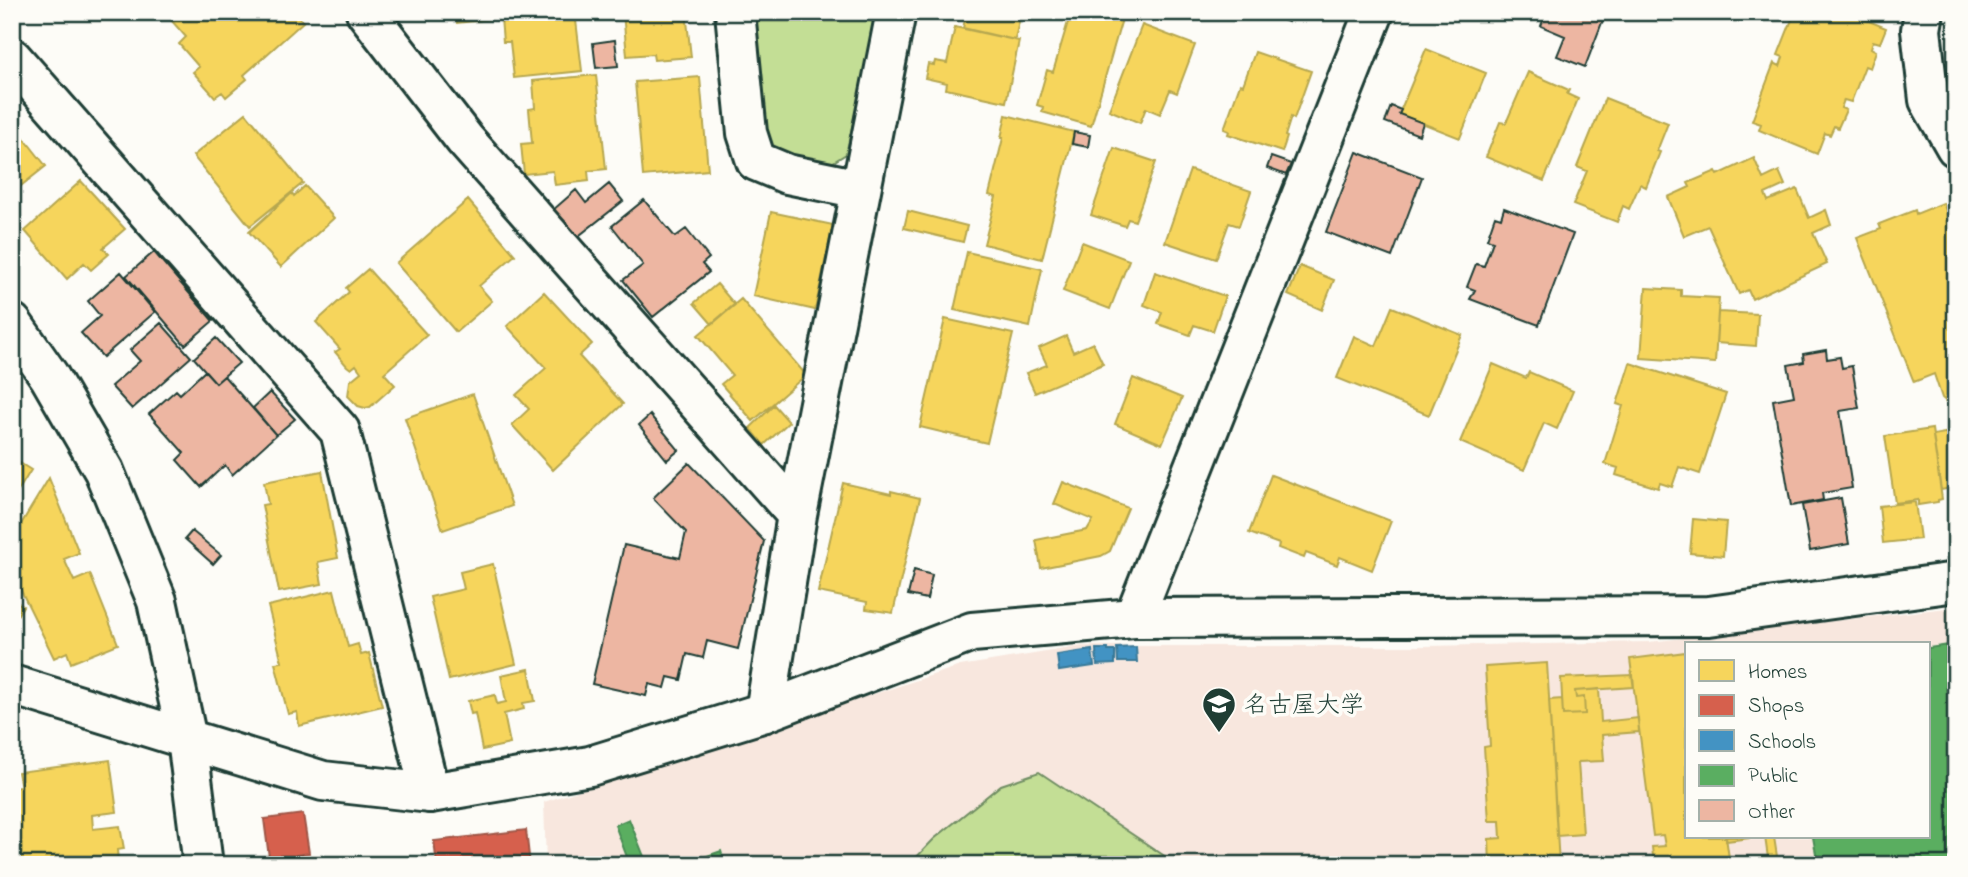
<svg xmlns="http://www.w3.org/2000/svg" width="1968" height="877" viewBox="0 0 1968 877" font-family="'Indie Flower','Klee One',sans-serif">
	<rect width="100%" height="100%" fill="#fdfcf7"/>
	<filter id="ink" filterUnits="userSpaceOnUse"><feTurbulence type="fractalNoise" baseFrequency=".0143" numOctaves="2"/><feDisplacementMap in="SourceGraphic" scale="14" xChannelSelector="R" yChannelSelector="G"/><feConvolveMatrix kernelMatrix="1 2 1 2 8 2 1 2 1" color-interpolation-filters="sRGB"/></filter>
	<g filter="url(#ink)">
		<path fill="#f8e7de" fill-rule="evenodd" d="M1956 607V865H546L544 802 960 666 1082 646H1425L1649 642ZM1686 644H1928V837H1686Z"/>
		<path fill="#c3de95" stroke="#718e64" stroke-width="2" d="M749 12H878L846 154 830 164 779 153 765 138Z
			M1039 772 1178 865H909L934 839 1001 785Z"/>
		<path fill="#f6d55c" stroke="#b6a750" stroke-width="2" d="M164 12H295L303 22 244 75 247 79 226 97 222 92 215 97 193 72 199 67 179 44 186 37Z
			M456 12H575L582 71 514 78 510 42H503L501 18 457 23Z
			M616 12H686L691 57 654 60 653 54 627 56 623 13 616 14Z
			M967 12H1021L1015 40 963 28Z
			M1071 12H1124L1091 126 1042 112 1043 107 1037 105 1047 70 1053 72Z
			M1795 12H1847L1886 28 1880 43 1873 41 1871 48 1876 51 1870 68 1865 66 1851 102 1844 100 1841 108 1846 110 1838 128 1834 126 1830 135 1825 133 1817 154 1759 130 1761 124 1752 121 1774 63 1780 66 1783 57 1778 55Z
			M1142 25 1195 45 1177 93 1170 90 1160 114 1146 108 1140 123 1109 110Z
			M955 27 1019 41 1006 102 946 89 947 83 925 78 928 64 934 65 935 61 947 63Z
			M1426 49 1486 73 1460 138 1399 114Z
			M1255 52 1311 71 1294 119 1291 117 1285 136 1287 137 1282 152 1228 134 1229 131 1224 129 1240 84 1243 85Z
			M1528 72 1569 90 1567 94 1578 99 1544 181 1486 157 1500 122 1506 123Z
			M596 75 606 169 588 171 589 181 555 185 553 171 524 174 521 144 532 143 529 109 535 108 533 81Z
			M700 77 708 170 643 176 635 82Z
			M1605 98 1668 123 1657 151 1660 152 1646 187 1640 184 1629 209 1623 206 1617 222 1573 205 1587 171 1577 167Z
			M246 113 303 183 250 226 193 156Z
			M1006 115 1074 132 1042 259 984 244 996 197 989 195 1003 138H1001Z
			M12 117 23 129 12 139Z
			M24 138 46 166 12 193V148Z
			M1114 148 1156 162 1135 221 1128 219 1125 226 1091 215Z
			M1754 158 1763 179 1779 171 1785 185 1765 194 1768 201 1797 189 1809 218 1826 210 1831 225 1813 233 1827 264 1752 299 1748 290 1739 294 1708 226 1684 236 1668 197 1690 187 1688 183 1716 171 1718 175Z
			M1190 170 1251 191 1239 226 1229 223 1216 259 1165 242Z
			M81 181 125 229 103 248 109 254 91 270 84 263 67 279 25 231Z
			M305 186 334 218 281 267 249 232 292 193 294 196Z
			M468 200 515 255 479 286 492 301 456 332 396 263Z
			M1943 203 1956 234 1955 406 1949 404 1942 398 1934 374 1914 382 1857 238 1881 229 1879 224 1915 210 1916 214Z
			M908 211 967 226 963 242 904 228Z
			M771 212 833 225 815 310 753 296Z
			M1082 242 1129 260 1110 309 1063 291Z
			M967 252 1042 269 1030 327 954 310Z
			M1300 266 1334 280 1322 310 1288 295Z
			M368 269 427 335 384 373 395 385 370 407 365 408 358 406 348 396 350 381 361 372 356 365 351 369 347 366 335 352 340 349 316 322 349 292 346 288Z
			M1155 272 1225 296 1213 331 1194 325 1190 335 1158 324 1162 312 1144 305Z
			M717 284 735 305 712 324 694 303Z
			M1646 288 1681 290V296L1719 298 1715 363 1641 358Z
			M544 292 592 344 579 356 623 404 553 470 512 425 529 409 516 395 546 368 507 326Z
			M741 299 806 375 753 421 721 384 732 375 698 335Z
			M1392 307 1462 335 1429 415 1337 378 1354 336 1376 346Z
			M1718 312 1758 314 1756 346 1716 343Z
			M945 319 1013 334 987 443 920 427Z
			M1066 336 1073 352 1093 343 1103 364 1035 393 1026 373 1047 365 1039 348Z
			M1630 363 1726 394 1700 474 1679 467 1672 487 1660 483 1658 488 1616 475 1618 468 1605 464 1623 406 1617 404Z
			M1493 364 1526 378 1529 372 1573 391 1557 429 1544 423 1524 470 1460 442Z
			M1133 378 1182 398 1162 444 1115 424Z
			M473 394 512 506 443 530 405 418Z
			M774 405 789 422 764 445 750 428Z
			M1932 429 1942 499 1938 500V502L1918 505V500L1895 503 1885 436Z
			M1956 431V487L1941 490 1933 435Z
			M12 458 31 470 12 501Z
			M322 471 338 558 318 562 322 584 279 592 262 505 268 504 264 482Z
			M1271 475 1391 521 1372 570 1340 557 1337 565 1306 553 1304 558 1278 548 1279 544 1249 533Z
			M49 478 79 553 64 559 74 581 90 574 118 644 71 663 67 652 54 658 12 572V539Z
			M1063 482 1128 508 1110 551 1101 556 1041 568 1036 540 1087 530 1093 520 1054 504Z
			M843 483 891 494V491L920 498 893 613 866 609 867 602 818 592Z
			M1956 496V535H1953L1948 497Z
			M1915 502 1920 539 1883 543 1879 506Z
			M1693 519 1726 522 1723 556 1690 553Z
			M493 564 516 664 449 680 430 597 464 589 460 572Z
			M334 590 348 647 358 644 361 655 369 653 382 706 299 726 297 712 288 714 275 663 282 662 268 606Z
			M12 599 23 606 12 624Z
			M1686 652V837H1726L1730 865H1654L1652 847 1665 846 1663 835 1653 836 1630 659Z
			M1547 663 1559 865H1490L1489 839 1501 838 1500 821H1489L1484 747 1490 746 1485 667Z
			M529 669 535 701 523 703 524 709 504 714 510 744 482 750 475 713 471 714 468 701 495 695 497 704 506 702 501 675Z
			M1633 675 1634 687 1575 691 1576 698 1584 697 1585 714 1563 715 1561 678Z
			M1599 689 1601 722 1638 718 1639 732 1602 735 1604 761 1578 762 1583 834 1557 836 1549 700 1562 699 1563 715 1585 714 1584 697 1576 698 1575 691Z
			M110 760 117 812 92 815 93 829 120 826 124 849 117 850 118 861 98 863V865H21L12 797V788L21 787 18 772Z
			M1726 837H1749V838L1726 841Z
			M1765 837H1774L1778 863 1769 865Z"/>
		<path fill="#d6604d" stroke="#9f5646" stroke-width="2" d="M303 814 309 853 296 855V860L310 858 311 865H270L264 819Z
			M526 830 530 865H437L434 841Z"/>
		<path fill="#4393c3" stroke="#387998" stroke-width="2" d="M1136 647 1137 662H1118L1117 648Z
			M1096 649H1108V651H1115V664L1097 665Z
			M1092 650 1094 666 1059 671 1057 655Z"/>
		<path fill="#5aae61" stroke="#488c54" stroke-width="2" d="M1956 644V865H1818L1813 837H1928V648Z
			M629 819 647 864 630 865 615 825Z
			M721 851 725 865H682Z"/>
		<path fill="#edb6a2" stroke="#1f3d34" stroke-width="2" d="M1262 12H1292L1288 22Z
			M1546 12H1606L1585 67 1557 56 1565 36 1541 26Z
			M615 40 618 66 596 68 593 43Z
			M1391 106 1401 110 1399 114 1423 123 1419 135 1385 122Z
			M1074 132 1090 135 1088 147 1072 144Z
			M1357 152 1422 177 1392 257 1326 232Z
			M1271 157 1291 164 1286 175 1267 168Z
			M609 184 623 201 576 238 553 210 576 190 586 203Z
			M644 200 675 237 686 229 709 258 702 264 709 272 653 317 623 280 643 265 612 226Z
			M1504 208 1573 234 1539 325 1470 299 1475 290 1467 287 1476 264 1484 266 1493 241 1487 239 1495 216 1501 218Z
			M154 252 213 321 185 345 126 276Z
			M121 272 155 312 103 357 81 333 100 316 88 301Z
			M161 323 191 357 132 409 111 386 140 361 130 350Z
			M216 338 239 363 216 383 194 358Z
			M1826 350 1827 359 1840 357 1842 368 1852 366 1859 408 1840 411 1852 488 1822 493 1823 500 1791 506 1773 400 1794 396 1788 365 1804 362 1803 354Z
			M205 371 216 383 224 376 276 435 232 475 225 465 201 487 177 460 184 453 149 414 176 390 180 394Z
			M270 392 295 419 276 435 253 408Z
			M650 415 679 450 667 460 639 425Z
			M689 463 764 541 738 649 707 641 703 658 687 654 681 680 668 677 665 688 649 684 646 696 592 684 624 545 680 558 686 532 653 498Z
			M1841 498 1849 544 1810 551 1802 505Z
			M192 531 221 555 213 564 185 539Z
			M914 570 932 575 927 599 908 595Z"/>
		<g fill="none" stroke-linecap="round" stroke-linejoin="round">
			<g stroke="#1f3d34" stroke-width="44">
				<path id="street" d="M366 12 465 140 797 515 765 712
					M735 12 747 133 756 161 787 174 860 189
					M1924 12 1921 30 1929 100 1956 147
					M12 58 340 431 430 793
					M797 515 896 12
					M1134 618 1374 12"/>
			</g>
			<g stroke="#1f3d34" stroke-width="44">
				<path id="secondary" d="M12 323 49 376 104 471 157 601 187 739 203 865
					M12 685 323 781 430 793 590 766 765 712 972 632 1134 618 1709 616 1956 582"/>
			</g>
			<use href="#street" stroke="#fdfcf7" stroke-width="38"/>
			<use href="#secondary" stroke="#fdfcf7" stroke-width="38"/>
		</g>
	</g>
	<defs>
		<g id="university-pin" transform="scale(1.75)"><path d="M0 17L-7.5 6A9.5 9.5 0 1 1 7.5 6Z" fill="#1f3d34" stroke="#fdfcf7"/><path d="M0-5L7-2L0 1L-7-2ZM-4 1L0 2.5L4 1V4Q0 6-4 4Z" fill="#fff"/></g>
	</defs>
	<g fill-rule="evenodd">
		<use href="#university-pin" x="1219" y="704"/>
	</g>
	<g text-anchor="middle" stroke-width="7" stroke-linejoin="round" paint-order="stroke">
		<g font-size="24" fill="#1f3d34" stroke="#fdfcf7" text-anchor="start">
			<text x="1244" y="712">名古屋大学</text>
		</g>
	</g>
	<rect width="1968" height="877" fill="none" stroke="#fdfcf7" stroke-width="42"/>
	<rect x="21" y="21" width="1926" height="835" fill="none" stroke="#1f3d34" stroke-width="2.5" filter="url(#ink)"/>
	<rect x="1685" y="642" width="245" height="196" fill="#fdfcf7" stroke="#a4b0a9" stroke-width="2"/>
	<rect x="1699" y="660" width="35" height="21" fill="#f6d55c" stroke="#a4b0a9" stroke-width="2"/>
	<text x="1748" y="678" font-size="21" fill="#1f3d34">Homes</text>
	<rect x="1699" y="695" width="35" height="21" fill="#d6604d" stroke="#a4b0a9" stroke-width="2"/>
	<text x="1748" y="712" font-size="21" fill="#1f3d34">Shops</text>
	<rect x="1699" y="730" width="35" height="21" fill="#4393c3" stroke="#a4b0a9" stroke-width="2"/>
	<text x="1748" y="748" font-size="21" fill="#1f3d34">Schools</text>
	<rect x="1699" y="765" width="35" height="21" fill="#5aae61" stroke="#a4b0a9" stroke-width="2"/>
	<text x="1748" y="782" font-size="21" fill="#1f3d34">Public</text>
	<rect x="1699" y="800" width="35" height="21" fill="#edb6a2" stroke="#a4b0a9" stroke-width="2"/>
	<text x="1748" y="818" font-size="21" fill="#1f3d34">Other</text>
</svg>
